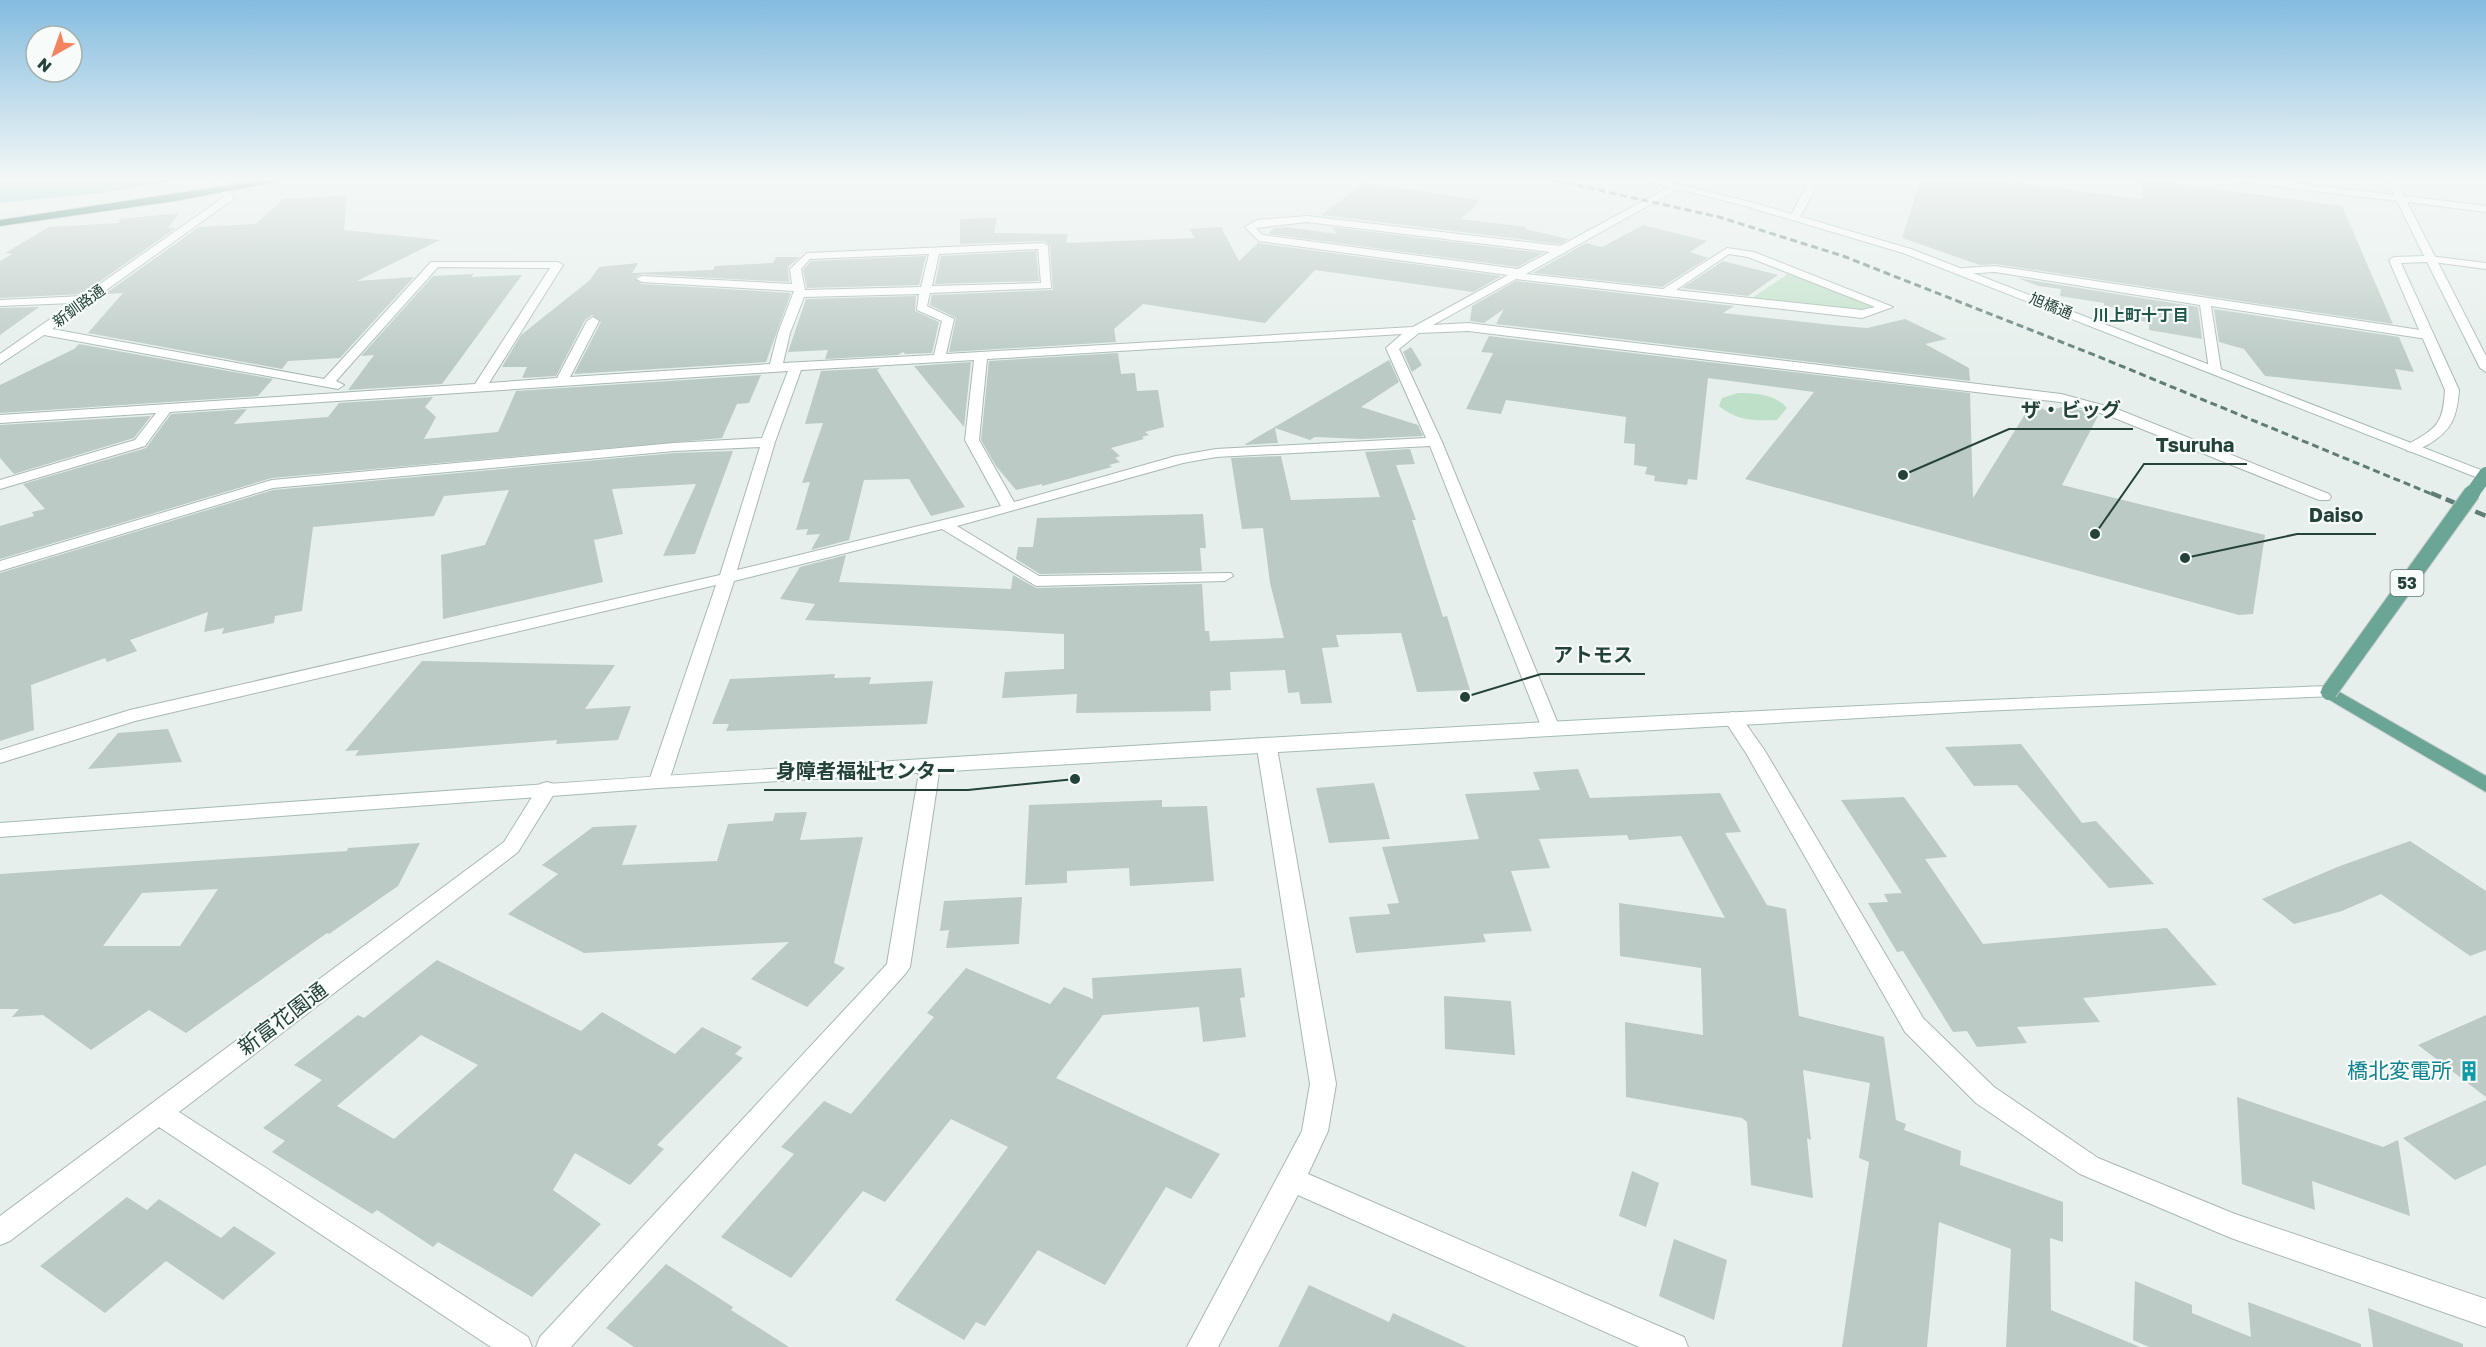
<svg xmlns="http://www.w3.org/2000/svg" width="2486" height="1347" viewBox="0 0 2486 1347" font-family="'Golos Text','Noto Sans JP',sans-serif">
	<rect width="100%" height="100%" fill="#e6efeb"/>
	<path fill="#bfe0c8" d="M1791 272 1877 307 1858 312 1749 300Z
		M1738 393C1755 393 1775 394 1787 408L1777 420C1755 421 1737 421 1719 406L1722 398Z"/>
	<path fill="#8ec9d4" d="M0 178H193L92 194 0 203Z"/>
	<path fill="#bbcac4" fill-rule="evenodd" d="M1921 178H1975L2142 199 2140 179 2342 206 2393 324 1995 264 1980 265 1902 238Z
		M1364 183 1473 199 1480 201 1461 219 1526 227 1525 229 1568 239 1560 244 1321 215Z
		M347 195 344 230 440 240 357 281 414 277 340 358 288 361 282 369 88 333 123 293 105 294 199 227 255 224 284 199Z
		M179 213 168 228H176L82 294 0 298V261L12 254 5 253 49 227 118 223 121 219Z
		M997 218 994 233 1068 234 1066 243 1195 238 1189 229 1221 227 1239 261 1258 243 1501 276 1473 292 1315 270 1265 323 1143 304 1114 329 1116 342 949 352 956 318 930 305 932 295 1053 290 1050 246 1044 241 960 244V219Z
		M1643 225 1707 241 1690 252 1708 258 1662 287 1533 273 1586 243 1602 247Z
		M1286 227 1337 234 1332 227 1543 253 1518 267 1268 234 1274 228Z
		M1036 251 1039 281 935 284 941 256Z
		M926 256 919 285 807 288 803 270 811 261Z
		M776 257H800L788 267 789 282 642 274 634 278 642 284 791 293 766 362 574 374 601 322 592 315 585 320 556 376 522 378 527 367H502L521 335 590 280 599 267 638 263 632 273 713 270 715 266 773 263Z
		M1723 261 1778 275 1748 296 1682 288Z
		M474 274 471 277 522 275 442 384 348 390 374 355 361 356 433 276Z
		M2017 278 2198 307 2202 339 2149 330V322L2115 317 2116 308 2104 306V303L2060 296 2061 289 2039 286Z
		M1516 281 1734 306 1723 313 1832 325 1867 328 1905 319 1947 339 1925 344 1969 368 1970 381 1496 324 1504 309 1484 323 1470 321 1472 306Z
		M916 296 915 311 939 322 932 353 905 354 903 352 898 355 825 359 828 350 788 352 806 299Z
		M39 307 0 335V308Z
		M2214 309 2399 337 2414 372 2395 369 2402 390 2265 376 2244 349 2219 342Z
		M1489 336 1970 393 1973 498 2032 403 2047 411 2066 406 2092 413 2098 416 2062 485 2265 535 2253 614 2239 615 1745 479 1814 392 1708 378 1697 480 1688 479 1687 485 1654 481 1655 476 1645 474 1647 467 1634 465 1635 444 1624 443 1626 417 1506 400 1501 414 1466 409 1493 353 1481 352Z
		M79 344 273 379 258 396 0 413V385L74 349Z
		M1411 347 1422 365 1412 372 1403 352Z
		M1118 353 1121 374 1135 373 1137 391 1158 390 1164 427 1145 432 1149 435 1142 437 1144 439 1111 448 1120 456 1115 458 1120 462 1109 465 1112 467 1042 486V484L1016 490 996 466 981 440 989 361Z
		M1389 360 1399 382 1361 407 1418 425 1423 436 1361 439 1315 437 1310 440 1275 428 1278 443 1244 445Z
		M971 362 964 427 914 366Z
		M880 368 877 370 965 507 931 516 909 479 864 480 849 540 811 550 820 534 806 535 808 529 796 530 810 482 802 483 823 423 805 424 821 371Z
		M761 375 749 403 737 404 722 438 272 478 0 559V526L34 516 32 512 45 509 23 484 146 448 171 414 247 409 234 424 328 417 339 403 433 397 425 407 436 417 424 439 498 432 516 391Z
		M151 416 134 438 14 474 0 458V425Z
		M1410 449 1415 464 1396 465 1416 520H1412L1443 617 1447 616 1470 690 1417 692 1401 633 1336 635 1339 647 1322 648 1332 703 1301 704 1299 692 1288 693 1285 670 1230 672 1231 690 1210 691 1211 711 1076 713 1077 694 1002 698 1005 672 1064 669V634L805 620 815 604 780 599 800 567 846 555 839 582 1011 589 1013 575 1036 588 1202 584 1205 631H1209L1210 641 1284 638 1270 583 1263 528 1242 529 1231 458 1281 456 1291 500 1380 497 1365 452Z
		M733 451 695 554 663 556 696 484 612 489 623 534 594 540 603 582 443 619 441 555 485 545 509 490 444 496 434 516 313 527 302 611 275 616 274 623 222 634 224 628 204 632 208 612 130 640 137 651 107 662 105 658 31 685 34 730 0 741V573L273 490 674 453Z
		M1203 514 1206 548H1200L1202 571 1040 574 1016 559 1018 547H1033L1037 518Z
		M422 661 615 665 585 709 631 706 618 740 556 744 557 740 355 756 359 750 345 751Z
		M835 674 834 678 871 677 869 684 933 681 927 724 726 731 729 724H712L730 679Z
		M168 729 182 762 88 769 118 733Z
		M2021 744 2082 823 2096 821 2154 884 2109 888 2017 785 1974 786 1945 747Z
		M1578 769 1590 798 1720 793 1741 832 1725 833 1767 905 1786 909 1799 1016 1884 1037 1896 1120 1906 1124 1904 1130 1961 1151 1960 1165 2063 1202V1242L2050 1238 2051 1310 2140 1347H2006L2011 1249 1939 1222 1927 1347H1842L1869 1162 1859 1158 1870 1083 1803 1070 1811 1140 1807 1138 1813 1198 1751 1185 1747 1122 1742 1118 1626 1097 1625 1022 1703 1035 1701 968 1620 956 1619 903 1725 918 1681 836 1629 840 1627 835 1539 839 1550 868 1511 871 1532 931 1483 934 1486 942 1356 953 1349 917 1390 914 1387 904 1399 903 1382 847 1479 839 1465 794 1540 790 1533 772Z
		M1374 783 1390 839 1329 843 1316 788Z
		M1904 797 1947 857 1925 859 1983 944 2167 928 2217 985 2083 998 2100 1022 2017 1027 2027 1043 1977 1047 1967 1031 1953 1032 1903 951 1897 952 1868 903 1888 902 1884 894 1902 893 1841 800Z
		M1162 800V807L1207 806 1214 881 1130 886 1129 868 1067 871V883L1025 885 1029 805Z
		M807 812 800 840 863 837 834 963 845 968 807 1007 751 979 789 942 584 953 508 914 558 874 542 865 593 827 637 825 622 865 717 861 728 824 773 821 775 813Z
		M2410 841 2486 891V950L2470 956 2381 894 2342 911 2294 924 2262 899 2340 866Z
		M420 843 398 886 329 934 327 933 186 1033 149 1010 91 1050 43 1015 12 1017 19 1009H0V874L347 851 348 848ZM218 889 180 946H103L142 893Z
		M1022 897 1019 944 946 948 949 930 940 931 944 901Z
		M437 960 581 1031 602 1012 675 1054 702 1027 742 1047 735 1054 743 1058 657 1145 664 1149 630 1185 575 1153 553 1190 601 1224 532 1297 438 1242 433 1247 377 1210 372 1214 272 1152 285 1141 263 1128 322 1080 294 1065 358 1015 364 1018ZM421 1035 478 1065 394 1139 337 1106Z
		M966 968 1050 1004 1064 987 1093 999 1092 978 1241 968 1245 997 1240 998 1246 1037 1203 1042 1199 1007 1103 1015 1056 1078 1220 1154 1191 1199 1166 1187 1105 1285 1038 1250 985 1326 976 1322 964 1340 895 1300 1008 1147 951 1119 885 1202 863 1191 791 1278 721 1237 794 1154 781 1147 824 1101 851 1114 934 1017 927 1013Z
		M1444 996 1511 1001 1515 1055 1445 1049Z
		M2486 1015V1097L2418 1045Z
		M2237 1097 2383 1147 2398 1140 2410 1216 2312 1181 2315 1210 2242 1184Z
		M2486 1100V1165L2455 1180 2403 1138Z
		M1632 1171 1659 1183 1646 1227 1619 1216Z
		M127 1197 147 1210 159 1199 221 1238 234 1226 276 1253 223 1300 166 1261 105 1313 40 1266Z
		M1674 1239 1727 1260 1714 1320 1659 1296Z
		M666 1264 733 1307 731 1310 789 1347H634L606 1328Z
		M2135 1281 2192 1305V1313L2251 1337 2248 1302 2361 1344V1347H2149L2133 1340Z
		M1309 1285 1389 1322 1393 1313 1467 1347H1278Z
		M2368 1308 2463 1344V1347H2373Z"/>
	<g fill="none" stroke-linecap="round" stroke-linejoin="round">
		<g stroke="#a8b8b2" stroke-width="2">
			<path id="street" d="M1811 178H1821L1799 219H1791L1790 217Z
				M220 179 223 180 234 198 232 200 52 329 324 379 431 262H558L563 265 489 383 557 378 587 321 593 317 599 321 570 377 770 364 778 333 794 291 642 282 636 279 642 276 792 284 790 269 807 253 1043 243 1048 246 1051 288 930 293 927 306 954 319 946 354 1413 327 1508 275 1259 241 1245 227 1257 220 1307 216 1560 246 1675 184 1678 185V189L1526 274 1663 289 1727 248 1754 252 1893 307 1862 318 1516 279 1433 325 1468 323 2061 394 2117 409 2329 494 2331 497 2329 500H2319L2107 415 2060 402 1468 331 1419 333 1399 349 1442 442 1561 731 1559 735H1545L1543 731 1430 446 1216 457 1183 463 957 526 1039 576 1231 573 1233 576 1225 581 1036 586 942 529 734 581 669 781 666 786H652L649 781 716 585 135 721 0 763V750L130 710 720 575 760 447 674 451 273 488 0 571V561L272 480 674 443 762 438 788 371 170 412 145 446 0 489V480L135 440 156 413 0 423V415L475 384 550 268 438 267 336 381 344 385 338 389 44 335 0 364V354L73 303 0 306V300L83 296 224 197 215 182ZM1307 222 1550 252 1518 269 1262 235 1256 228ZM1038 249 1041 283 932 286 939 254ZM929 254 921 287 805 290 801 269 810 259ZM1729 254 1748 257 1875 307 1862 310 1676 290ZM919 294 917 310 942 321 934 355 783 363 790 333 804 297ZM1402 334 1386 348 1426 438 1216 449 1176 456 1014 502 979 440 987 359ZM974 360 965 440 1001 506 737 570 775 442 801 370Z
				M2429 256 2486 263V269L2425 261V257Z
				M1995 266 2427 331 2433 335 2427 339 2211 306 2221 370 2215 374 2209 370 2200 305 1995 272 1963 274 1957 271 1963 268Z
				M2452 386 2459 390C2457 417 2452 430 2429 444 2421 448 2416 453 2407 451V445C2436 428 2443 426 2445 390Z
				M1732 712 1739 714 1765 751 1923 1018 1994 1087 2098 1158 2235 1214 2486 1299V1327L2231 1238 2080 1174 1976 1103 1905 1032 1746 753 1723 718Z
				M1267 742 1274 744 1277 748 1336 1084 1328 1131 1308 1174 1684 1337 1688 1347H1639L1298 1195 1218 1347H1187L1302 1131 1310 1084 1257 748 1260 744Z
				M930 760 937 761 940 766 910 967 906 973 571 1347H536L540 1337 887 964 920 766 923 761Z
				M547 782 554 784 557 789 518 852 179 1112 528 1337 532 1347H491L159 1127 10 1241 0 1245V1216L504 842 540 784Z"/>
		</g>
		<g stroke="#a4bbb3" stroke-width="2">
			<path id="secondary" d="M1636 178H1652L1751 202 1911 249 2486 472V481L1903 253 1745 206Z
				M2226 178H2253L2394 195 2385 178H2395L2404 196 2486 206V212L2407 202 2486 356V372L2480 368 2427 262 2401 263 2459 390 2452 394 2445 390 2389 260 2394 257 2424 256 2397 201 2231 181Z
				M2329 686 2338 692 2335 696 1981 711 659 788 0 837V823C775 766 1552 715 2329 686Z"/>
		</g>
		<g stroke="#c2cac8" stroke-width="2">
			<path id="primary" d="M2329 686 2486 776V792L2323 696 2320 692Z"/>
		</g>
		<g stroke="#c2cac8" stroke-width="2">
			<path id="highway" d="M277 178H297L175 201 0 226V220Z"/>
		</g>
		<use href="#street" fill="#fff" fill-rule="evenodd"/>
		<use href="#secondary" fill="#fff" fill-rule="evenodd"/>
		<use href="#primary" fill="#6aa596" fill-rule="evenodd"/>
		<use href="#highway" fill="#2f6f62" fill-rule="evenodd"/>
		<path stroke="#5f7d75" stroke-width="3" stroke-dasharray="7 4" stroke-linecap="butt" d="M1545 178 1719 217 1843 256 2097 356 2434 495"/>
		<path stroke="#5f7d75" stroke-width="4.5" stroke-dasharray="11 5" stroke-linecap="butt" d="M2431 493 2486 516"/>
		<g stroke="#c2cac8" stroke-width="14" stroke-linecap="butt">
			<path id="primary-bridge-far1" d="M2471 495 2486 474"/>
		</g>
		<g stroke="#c2cac8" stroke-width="18" stroke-linecap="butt">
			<path id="primary-bridge" d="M2329 692 2472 493"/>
		</g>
		<use href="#primary-bridge-far1" stroke="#6aa596" stroke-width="14"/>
		<use href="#primary-bridge" stroke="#6aa596" stroke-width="16"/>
	</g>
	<linearGradient id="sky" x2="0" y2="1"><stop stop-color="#84bce0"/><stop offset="0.49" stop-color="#f4f8f6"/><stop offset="1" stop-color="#f4f8f6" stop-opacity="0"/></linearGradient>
	<rect width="2486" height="366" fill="url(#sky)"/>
	<defs>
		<g id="building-bare" transform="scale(1.62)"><path d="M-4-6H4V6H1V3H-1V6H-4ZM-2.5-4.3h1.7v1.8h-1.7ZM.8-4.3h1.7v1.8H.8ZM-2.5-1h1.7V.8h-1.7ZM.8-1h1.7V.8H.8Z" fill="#0f9aa8" stroke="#f7fbf9" stroke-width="2.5" paint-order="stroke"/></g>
	</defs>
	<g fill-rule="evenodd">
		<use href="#building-bare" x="2469" y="1071"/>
	</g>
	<g text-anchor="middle" stroke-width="4.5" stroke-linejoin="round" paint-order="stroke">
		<g font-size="15" fill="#24423a" stroke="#f7fbf9">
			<text transform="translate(79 306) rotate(-36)" y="5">新釧路通</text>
			<text transform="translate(2051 306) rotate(22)" y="5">旭橋通</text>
		</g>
		<g font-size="16" font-weight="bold" fill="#1f5548" stroke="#f7fbf9">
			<text x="2141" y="321">川上町十丁目</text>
		</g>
		<rect fill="#f7fbf9" stroke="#637a73" stroke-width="1.5" x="2390.5" y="570" width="33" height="26" rx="4.5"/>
		<g font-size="16" font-weight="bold" fill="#24423a">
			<text x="2407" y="589">53</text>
		</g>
		<g font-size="21" fill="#24423a" stroke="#f7fbf9">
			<text transform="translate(283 1019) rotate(-37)" y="7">新富花園通</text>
		</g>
		<g font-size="21" fill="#0d838f" stroke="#f7fbf9" text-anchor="end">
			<text x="2452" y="1078">橋北変電所</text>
		</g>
	</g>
	<path fill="none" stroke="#24423a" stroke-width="2" d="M1903 475L2009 429H2133M2095 534L2144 464H2247M2185 558L2297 534H2376M1465 697L1541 674H1645M1075 779L968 790H764"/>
	<g fill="#24423a" stroke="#f7fbf9" stroke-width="2">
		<circle cx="1903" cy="475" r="6"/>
		<circle cx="2095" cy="534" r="6"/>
		<circle cx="2185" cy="558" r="6"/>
		<circle cx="1465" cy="697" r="6"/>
		<circle cx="1075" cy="779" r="6"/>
	</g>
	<g font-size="20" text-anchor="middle" font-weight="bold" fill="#24423a" stroke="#f7fbf9" stroke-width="4.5" stroke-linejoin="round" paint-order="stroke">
		<text x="2071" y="417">ザ・ビッグ</text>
		<text x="2195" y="452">Tsuruha</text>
		<text x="2336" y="522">Daiso</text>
		<text x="1593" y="662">アトモス</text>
		<text x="866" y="778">身障者福祉センター</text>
	</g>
	<g transform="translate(54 54) rotate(220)"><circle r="28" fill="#f7fbf9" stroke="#a3b1ad" stroke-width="1.5"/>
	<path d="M0-4.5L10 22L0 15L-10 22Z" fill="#f4845f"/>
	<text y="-9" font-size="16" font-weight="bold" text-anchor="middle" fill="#24423a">N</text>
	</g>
</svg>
